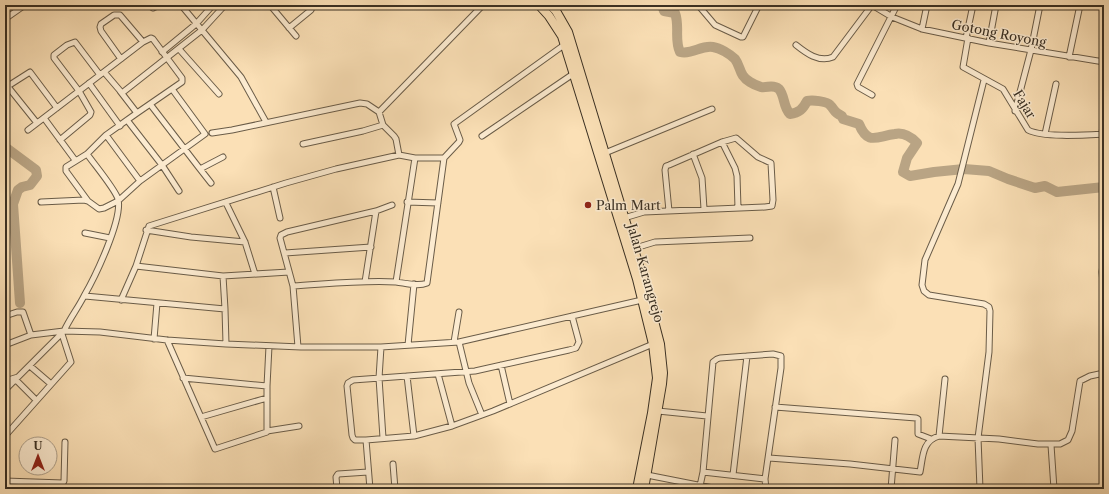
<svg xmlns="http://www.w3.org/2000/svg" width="1109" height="494" viewBox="0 0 1109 494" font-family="'Libre Caslon Text',serif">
	<rect width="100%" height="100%" fill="#fbe0b6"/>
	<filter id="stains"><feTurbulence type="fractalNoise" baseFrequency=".005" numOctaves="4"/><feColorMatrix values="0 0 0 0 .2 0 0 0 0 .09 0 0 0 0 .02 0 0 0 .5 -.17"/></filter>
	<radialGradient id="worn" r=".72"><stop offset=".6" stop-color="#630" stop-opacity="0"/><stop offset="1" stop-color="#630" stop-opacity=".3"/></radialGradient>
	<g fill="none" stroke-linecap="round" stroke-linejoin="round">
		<path stroke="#b9a484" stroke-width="10" d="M662 5 664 11 675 13C680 26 674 40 680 52 693 55 700 45 713 47 720 48 730 54 735 59 741 67 739 76 750 82 753 84 758 86 761 87 768 88 773 84 779 89 785 96 783 107 790 114 799 113 803 109 807 101 812 100 827 101 830 105 836 111 833 112 842 116L843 119 859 124C868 146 877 136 895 134 904 132 911 137 917 143L907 158 903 172 910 176 934 172 964 169 989 171 1008 179 1035 188 1045 186 1057 192 1104 187
			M5 147 36 170 37 176 30 185 22 187 18 190 13 204 20 303"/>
		<g stroke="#6a5c48" stroke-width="7">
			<path id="minor" d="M148 5 153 8 159 5
				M181 5 241 77 266 122
				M270 5 296 36
				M698 5 715 25 741 37H743L759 5
				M872 5 892 17 922 29 989 43 1104 62
				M678 6 679 5
				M5 19 25 5
				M289 28 311 10
				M922 29 927 5
				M966 38 973 5
				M968 38 963 67 1003 89 1028 130C1043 138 1086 135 1104 134
				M989 43 996 5
				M796 45C806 53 819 63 833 57L872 5
				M179 49 219 94
				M162 52 196 24 213 5
				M1069 57 1080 5
				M121 59 101 31 100 27 101 24 114 15H120L143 42
				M104 72 122 93 202 30 225 5
				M5 83 37 123
				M89 83 120 126
				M8 86 30 72 57 108
				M120 91 137 113
				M872 95 858 87 857 84 897 5
				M150 104 200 169 223 157
				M1015 111 1031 50 1040 5
				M44 118 75 160
				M127 120 162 165 179 191
				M28 130 143 42 151 38 153 39 182 78V82L137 113 106 135 87 154 66 167V171L88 201
				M212 133 232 130 360 103 367 104 379 112
				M1045 134 1056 84
				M1102 134 1104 113
				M106 135 140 181
				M482 136 573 74
				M60 140 90 115 91 112 79 91 54 58V55L67 45 75 42 100 75
				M722 142 735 168 737 176 738 208
				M303 144 363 131 383 125
				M605 153 712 109
				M693 154 702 178 704 209
				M444 158H415L399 155 396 139 394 136 383 125 379 112 483 5
				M200 169 211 183
				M273 187 280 218
				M41 202 84 200 88 201 99 209 104 208 118 201 140 181 205 134 172 89
				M407 202 438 203
				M226 203 245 242 255 274
				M624 218 644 212 765 207 772 206 773 200 771 163 758 157 736 138 722 142 669 165 666 166 665 170 669 211
				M146 230 191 237 245 242
				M85 233 110 238
				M632 249 655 242 750 238
				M285 253 371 247
				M1104 257 1102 272 1104 295
				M136 266 223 276 289 272
				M223 276 225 309 226 344
				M365 282 376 211
				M396 282 415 158
				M293 286C327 284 362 280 396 282 405 283 418 287 427 283L444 158 459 142 460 140 454 124 564 45
				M85 296 225 309
				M121 300 136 266 149 226 286 183 336 169 399 155
				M1104 302V324
				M5 316 17 312H23L31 335
				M154 339 157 303
				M167 340 215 449 267 432V386L269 346
				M454 342 459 312
				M459 342 469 383 482 415
				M5 345 31 335 64 331 100 332 167 340 226 344 301 347H381L459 342 642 300
				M408 345 414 284
				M298 347 293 286 280 238 281 235 287 232 376 211 392 205
				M381 347 379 378 383 438
				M501 365 510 404
				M30 366 51 384
				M438 374 452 426
				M407 376 414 436
				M183 378 267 386
				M16 380 36 400
				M5 381 18 377
				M5 390 64 331C70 318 78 308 84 296 95 277 123 219 118 199 115 189 94 164 87 154
				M775 407 916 418 918 419V434L931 439
				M658 411 707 416
				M201 417 267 398
				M267 431 299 426
				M5 436 71 362 62 334
				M939 436 945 379
				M366 440 414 436 452 426 493 411 653 344
				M1051 445 1054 489
				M769 458 850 464 920 472C923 457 922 441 939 436L999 439 1038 444H1060L1068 440 1072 431 1080 381 1090 376 1104 373
				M393 464 395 489
				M703 472 765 479
				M647 475 718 489
				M733 475 747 356
				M5 481 63 483 64 481 65 442
				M700 486 703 472 713 362 717 359 720 358 773 354 781 356V368L765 479 766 489
				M205 488V489
				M337 489 336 477 338 474 368 472
				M370 489 366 440H355L353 438 352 435 347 386 348 383 353 380 475 371 569 350 576 348 579 342 572 316
				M891 489 895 440
				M980 489 978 438 989 352 990 311 989 307 984 304 929 295 924 291 922 285 925 260 958 184 984 80"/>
		</g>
		<g stroke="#3a3023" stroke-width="10">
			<path id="primary" d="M539 5 549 16 562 36 637 279 653 344 657 378 652 413 637 489
				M550 5 556 11 568 32 643 279 660 344 663 373 662 384 644 489"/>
		</g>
		<use href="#minor" stroke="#fcebd0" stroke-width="5"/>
		<use href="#primary" stroke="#fbe0b6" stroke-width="8"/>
	</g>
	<circle fill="#8f2418" stroke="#fcebd0" stroke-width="1.5" cx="588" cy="205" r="4"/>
	<g text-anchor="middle" stroke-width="3" stroke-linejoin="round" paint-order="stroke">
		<g font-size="13" fill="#3a3023" stroke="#fcebd0">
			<text transform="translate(999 33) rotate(11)" y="5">Gotong Royong</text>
			<text transform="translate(1025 104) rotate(59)" y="5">Fajar</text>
			<text transform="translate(646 273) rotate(74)" y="5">Jalan Karangrejo</text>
		</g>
		<g font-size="13" fill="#3a3023" stroke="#fcebd0" text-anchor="start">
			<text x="596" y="210">Palm Mart</text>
		</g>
	</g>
	<rect width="1109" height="494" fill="none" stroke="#fbe0b6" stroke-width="20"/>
	<rect x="6" y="6" width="1097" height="482" fill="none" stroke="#3a3023" stroke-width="2"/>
	<rect x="10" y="10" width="1089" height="474" fill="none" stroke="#3a3023"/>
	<g transform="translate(38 456)"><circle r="19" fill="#fcebd0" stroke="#aea08b"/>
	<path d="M0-3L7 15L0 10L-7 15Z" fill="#8f2418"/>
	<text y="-6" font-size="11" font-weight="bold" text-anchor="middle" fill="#3a3023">U</text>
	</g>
	<rect width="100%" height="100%" filter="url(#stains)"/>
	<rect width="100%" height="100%" fill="url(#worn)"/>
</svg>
